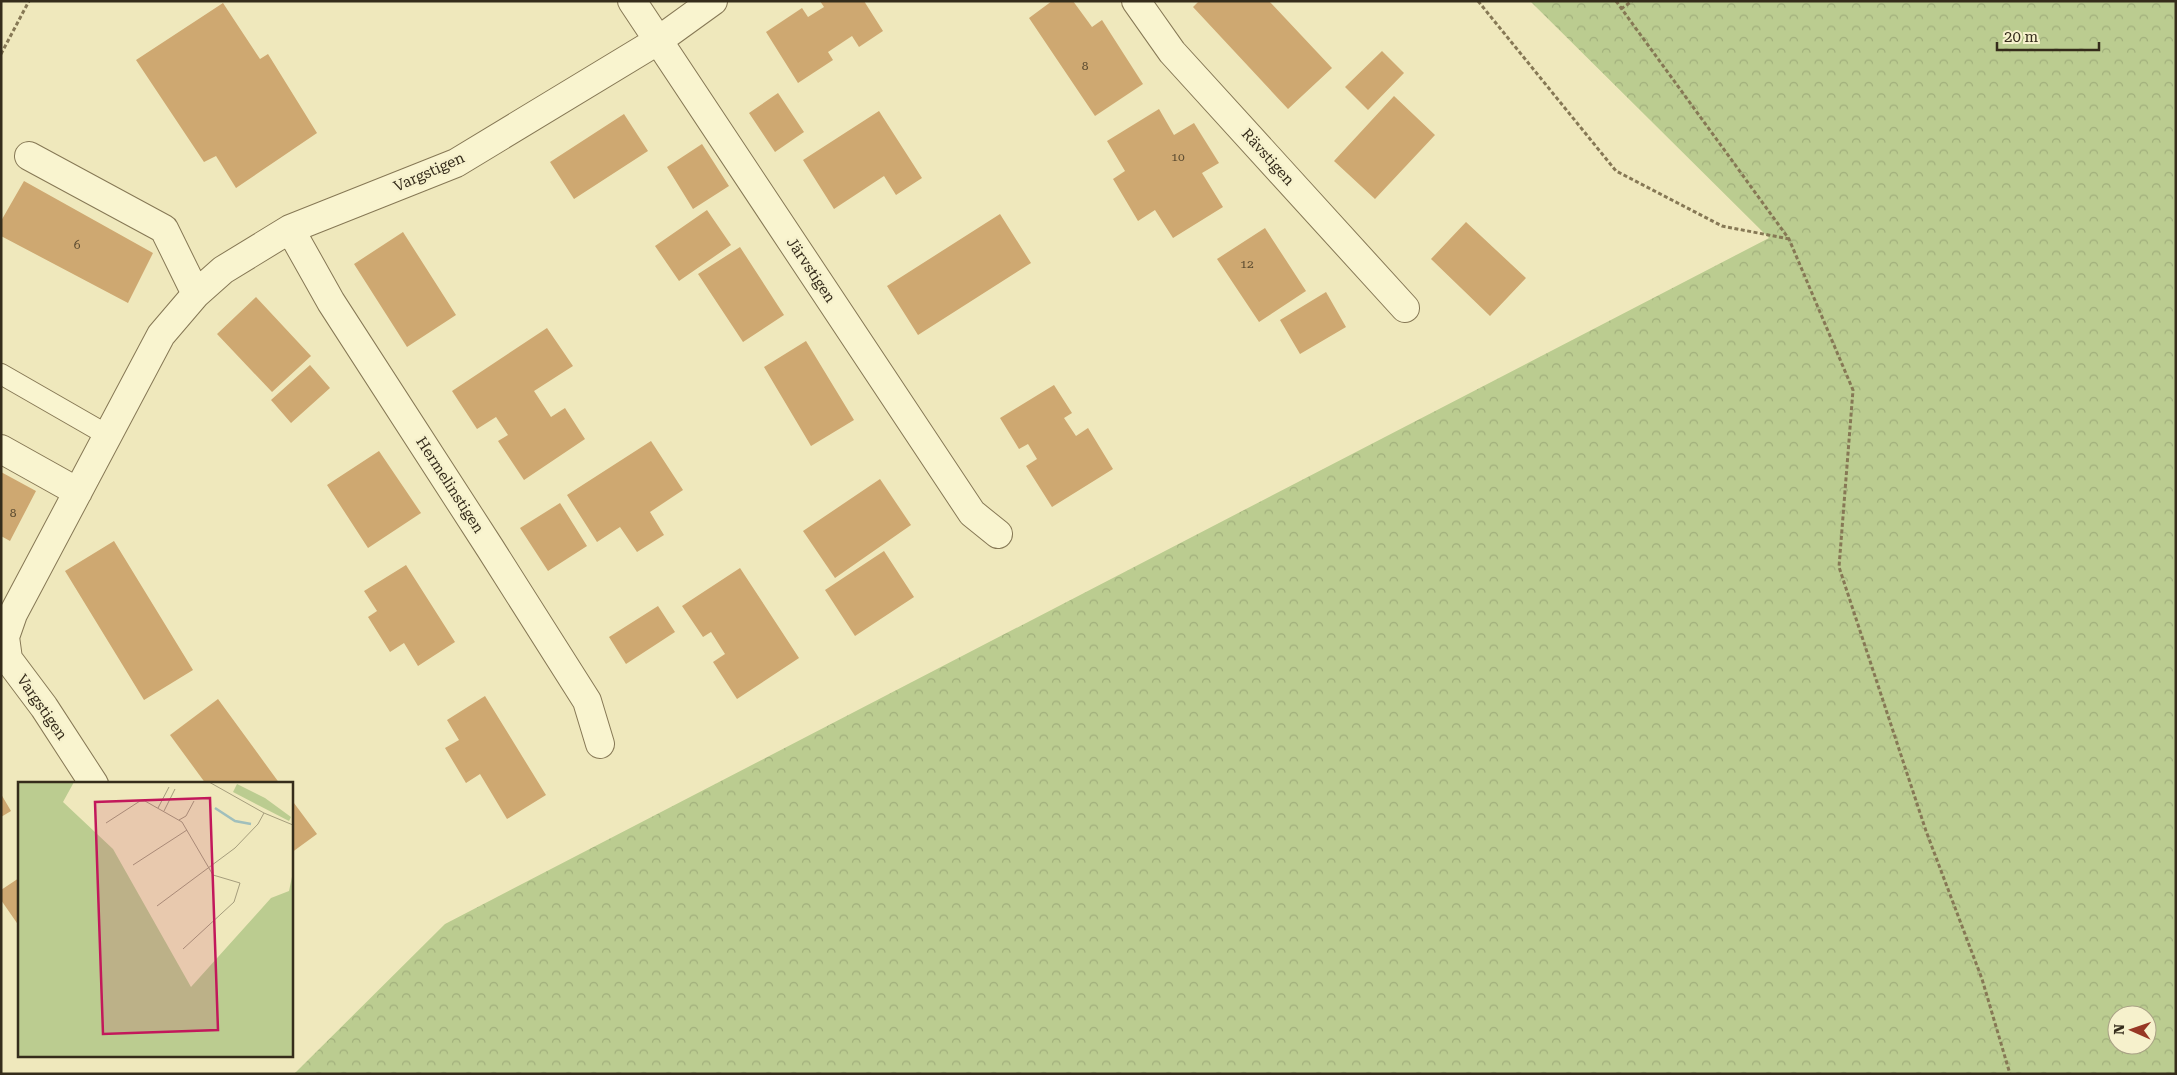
<svg xmlns="http://www.w3.org/2000/svg" width="2177" height="1075" viewBox="0 0 2177 1075" font-family="'Roboto Serif',serif">
	<defs>
		<pattern id="forest-crowns" width="20" height="18" patternUnits="userSpaceOnUse" patternTransform="scale(1.25)"><rect width="20" height="18" fill="#bbcc90"/><path d="M2 6a3 3 0 1 1 6 0M12 15a3 3 0 1 1 6 0" fill="none" stroke="#a1af7c"/></pattern>
	</defs>
	<rect width="100%" height="100%" fill="#efe8bc"/>
	<path fill="url(#forest-crowns)" fill-rule="evenodd" d="M1530 1H2176V1074H294L445 924 1769 238ZM2117 1015H2147V1045H2117Z"/>
	<path fill="#cea871" d="M820 1H864L883 31 859 47 852 36 828 52 833 60 798 83 766 32 802 8 808 17 824 7Z
		M1052 1H1073L1092 27 1102 20 1143 84 1095 116 1029 18Z
		M1199 1H1269L1332 68 1288 109 1193 7Z
		M223 3 260 59 268 54 317 133 236 188 216 156 204 162 136 60Z
		M1382 51 1404 73 1368 110 1345 87Z
		M778 93 804 132 775 152 749 113Z
		M1394 96 1435 135 1375 199 1334 161Z
		M1159 109 1174 135 1194 123 1219 163 1202 173 1223 207 1173 238 1155 210 1138 221 1113 179 1125 171 1107 141Z
		M879 111 922 178 896 195 884 176 834 209 803 160Z
		M624 114 648 151 574 199 550 162Z
		M702 144 729 186 693 209 667 167Z
		M24 181 153 253 128 303 1 236V221Z
		M707 210 731 245 679 281 655 246Z
		M1000 214 1031 263 918 335 887 286Z
		M1466 222 1526 278 1490 316 1431 259Z
		M1265 228 1306 291 1259 322 1217 259Z
		M403 232 456 315 407 347 354 264Z
		M740 247 784 315 743 342 698 274Z
		M1326 292 1346 327 1300 354 1280 320Z
		M256 297 311 356 272 392 217 334Z
		M547 328 573 366 534 391 551 417 565 408 585 439 524 480 498 441 508 435 496 417 477 429 452 391Z
		M806 341 854 420 811 446 764 367Z
		M310 365 330 388 291 423 271 400Z
		M1054 385 1072 413 1064 418 1076 436 1088 428 1113 469 1052 507 1026 466 1037 459 1028 444 1019 449 1000 418Z
		M651 441 683 490 650 512 664 535 637 552 620 527 597 542 567 495Z
		M379 451 421 513 368 548 327 485Z
		M1 472 36 491 10 541 1 536Z
		M880 479 911 525 835 578 803 531Z
		M560 503 587 546 548 571 520 528Z
		M114 541 193 670 144 700 65 571Z
		M884 551 914 597 855 636 825 590Z
		M406 565 455 642 418 666 404 643 390 652 368 617 377 611 364 591Z
		M740 568 799 658 737 699 713 662 725 654 711 632 703 637 682 606Z
		M658 606 675 632 626 664 609 637Z
		M485 696 546 795 507 819 480 774 466 783 445 748 459 740 447 720Z
		M218 699 280 784H206L170 735Z
		M1 794 11 811 1 817Z
		M291 799 317 834 291 853Z
		M19 878V926L1 900V890Z"/>
	<g fill="none" stroke-linecap="round" stroke-linejoin="round">
		<g stroke="#867855" stroke-width="22">
			<path id="service" d="M1 374 109 436"/>
		</g>
		<g stroke="#867855" stroke-width="30">
			<path id="minor" d="M632 1 972 513 998 534
				M1136 1 1172 52 1405 308
				M29 156 164 229 196 294
				M290 229 331 302 490 548 587 701 600 744
				M1 449 78 492
				M94 784 44 707 8 659 5 637 13 614 161 335 196 294 223 270 290 229 456 163 659 40 713 1"/>
		</g>
		<path stroke="#867855" stroke-width="3" stroke-dasharray="4 2.5" stroke-linecap="butt" d="M1478 1 1616 171 1722 226 1789 239
			M1616 1 1789 239 1853 390 1839 567 1926 831 1982 979 2010 1074
			M1621 9 1632 1
			M1 54 29 1"/>
		<use href="#service" stroke="#f9f4cf" stroke-width="20"/>
		<use href="#minor" stroke="#f9f4cf" stroke-width="28"/>
	</g>
	<g text-anchor="middle" stroke-width="5" stroke-linejoin="round" paint-order="stroke">
		<g font-size="12" fill="#5b4b30">
			<text x="1085" y="70">8</text>
			<text x="1178" y="161">10</text>
			<text x="77" y="249">6</text>
			<text x="1247" y="268">12</text>
			<text x="13" y="517">8</text>
		</g>
		<g font-size="15" fill="#352c1b" stroke="#f6f1cc">
			<text transform="translate(1268 157) rotate(48)" y="5">Rävstigen</text>
			<text transform="translate(429 172) rotate(-24)" y="5">Vargstigen</text>
			<text transform="translate(811 270) rotate(56)" y="5">Järvstigen</text>
			<text transform="translate(450 485) rotate(57)" y="5">Hermelinstigen</text>
			<text transform="translate(42 707) rotate(55)" y="5">Vargstigen</text>
		</g>
	</g>
	<g transform="translate(18 782)">
		<rect width="275" height="275" fill="#efe8bc"/>
		<path d="M0 0H56L45 20 95 67 173 205 253 116 271 109 275 90V275H0ZM219 2 247 16 273 35 271 39 215 10Z" fill="#bbcc90"/>
		<path fill="none" stroke="#a0bfbc" stroke-width="2.5" d="M197 26 217 39 233 42"/>
		<path fill="none" stroke="#a59d7c" stroke-width="1" d="M191 0 246 31 275 43M140 26 151 5M146 29 157 7M161 38 168 34 176 19M88 41 122 19H127L164 40 195 93 222 101 216 120 165 167M115 83 169 48M139 124 217 66 240 42 246 31"/>
		<path fill="#c2185b" fill-opacity="0.15" stroke="#c2185b" stroke-width="2.5" d="M192 16 200 248 85 252 77 20Z"/>
		<rect width="275" height="275" fill="none" stroke="#352c1b" stroke-width="2.5"/>
	</g>
	<rect width="2177" height="1075" fill="none" stroke="#352c1b" stroke-width="5"/>
	<g transform="translate(2132 1030) rotate(272)"><circle r="24" fill="#f6f1cc" stroke="#a9a285"/>
	<path d="M0-4L9 19L0 12L-9 19Z" fill="#973824"/>
	<text y="-8" font-size="14" font-weight="bold" text-anchor="middle" fill="#352c1b">N</text>
	</g>
	<path d="M1997 42v8h102v-8" fill="none" stroke="#352c1b" stroke-width="2.5"/>
	<text x="2004" y="42" font-size="15" fill="#352c1b" stroke="#f6f1cc" stroke-width="4" paint-order="stroke">20 m</text>
</svg>
